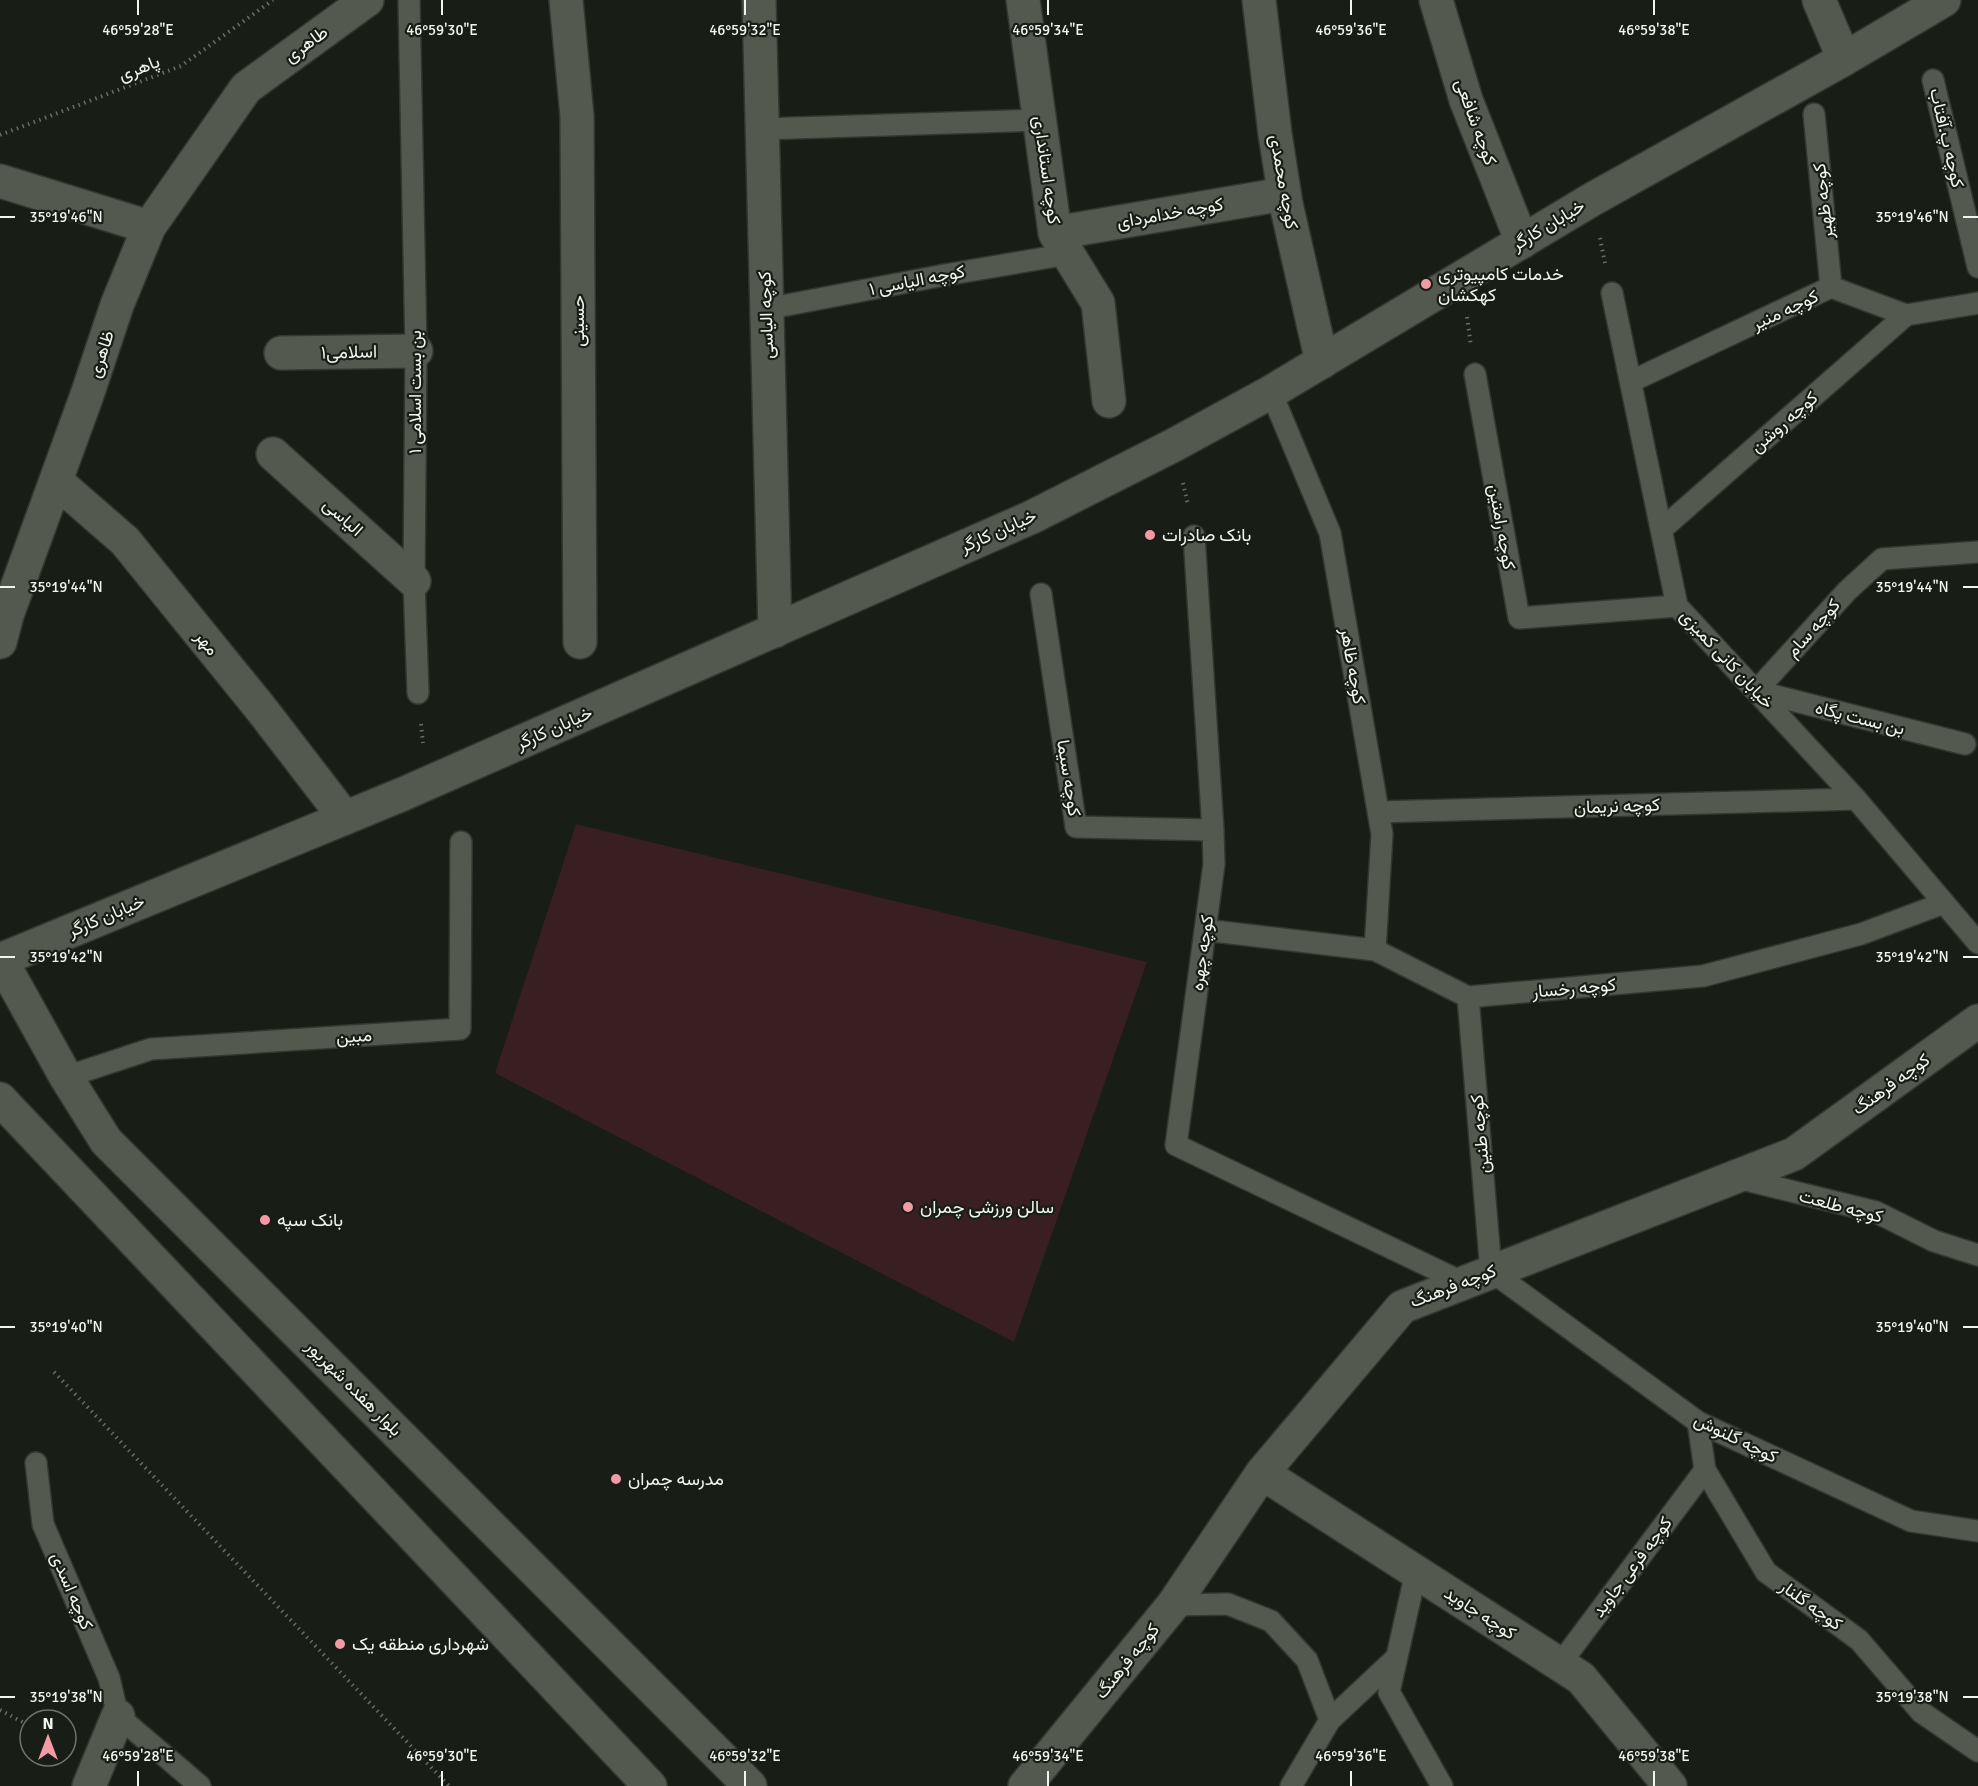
<svg xmlns="http://www.w3.org/2000/svg" width="1978" height="1786" viewBox="0 0 1978 1786" font-family="Signika,Vazirmatn,sans-serif">
	<rect width="100%" height="100%" fill="#181d15"/>
	<path fill="#391f22" d="M576 824 1147 962 1014 1342 495 1073Z"/>
	<g fill="none" stroke-linecap="round" stroke-linejoin="round">
		<g stroke="#333732" stroke-width="24">
			<path id="lane" d="M409 0 416 351 414 581 418 693
				M1933 80 1978 267
				M1814 114 1831 287
				M762 129 1040 120
				M1612 293 1677 606 1856 799 1978 943
				M766 309 939 276 1068 254
				M1475 374 1519 618 1677 606
				M1632 381 1831 287 1906 315 1978 303
				M1271 392 1330 533 1382 834 1375 950
				M1662 529 1906 315
				M1194 536 1213 830 1214 864 1176 1145 1464 1283
				M1041 594 1076 827 1213 830
				M1965 744 1756 691 1847 591 1882 559 1978 552
				M1378 812 1856 799
				M1205 930 1375 950 1468 997 1703 976 1861 934 1944 903
				M1468 997 1491 1271 1698 1422 1911 1521 1978 1531
				M66 1077 151 1049 460 1029 461 842
				M1734 1177 1876 1212 1934 1241 1978 1255
				M1698 1422 1705 1470 1766 1572 1859 1640 1921 1712 1978 1751
				M36 1463 43 1524 109 1678 118 1716 200 1786
				M1416 1572 1389 1692 1442 1786
				M1173 1605 1228 1604 1271 1621 1307 1660 1330 1720
				M1560 1664 1705 1470
				M1291 1786 1330 1720 1396 1658"/>
		</g>
		<g stroke="#333732" stroke-width="36">
			<path id="street" d="M566 0 577 116 580 642
				M759 0 775 631
				M1023 0 1055 233 1098 303 1109 401
				M1259 0 1275 134 1286 204 1322 362
				M1436 0 1466 100 1522 242
				M1819 0 1844 59
				M0 181 149 227
				M1055 233 1284 194
				M281 353 416 351
				M273 454 414 581
				M56 481 125 541 262 710 345 818
				M0 642 7 615 87 395 117 305 149 227 246 88 367 0
				M1262 1473 1581 1678 1670 1786
				M89 1786 118 1716
				M1025 1786 1173 1605 1262 1473 1402 1307 1794 1154 1978 1021"/>
		</g>
		<g stroke="#333732" stroke-width="36">
			<path id="secondary" d="M0 960 403 794 1032 517 1174 445 1271 392 1591 200 1844 59 1944 0
				M1 960 66 1077 106 1141 750 1786
				M0 1099 650 1786"/>
		</g>
		<path stroke="#686c65" stroke-width="4" stroke-dasharray="1.5 4.5" stroke-linecap="butt" d="M0 135 181 66 273 0
			M1600 238 1605 263
			M1467 317 1471 346
			M1183 483 1188 505
			M421 724 423 743
			M54 1372 449 1786
			M0 1710 30 1726"/>
		<use href="#lane" stroke="#53594f" stroke-width="21"/>
		<use href="#street" stroke="#53594f" stroke-width="33"/>
		<use href="#secondary" stroke="#53594f" stroke-width="33"/>
	</g>
	<path fill="none" stroke="#f1f5ef" stroke-width="2" d="M138 0V15M442 0V15M745 0V15M1048 0V15M1351 0V15M1654 0V15M0 217H15M1963 217H1978M0 587H15M1963 587H1978M0 957H15M1963 957H1978M0 1327H15M1963 1327H1978M0 1697H15M1963 1697H1978M138 1771V1786M442 1771V1786M745 1771V1786M1048 1771V1786M1351 1771V1786M1654 1771V1786"/>
	<g fill="#f49aa4" stroke="#181d15" stroke-width="2">
		<circle cx="1426" cy="284" r="6"/>
		<circle cx="1150" cy="535" r="6"/>
		<circle cx="908" cy="1207" r="6"/>
		<circle cx="265" cy="1220" r="6"/>
		<circle cx="616" cy="1479" r="6"/>
		<circle cx="340" cy="1644" r="6"/>
	</g>
	<g text-anchor="middle" stroke-width="4.5" stroke-linejoin="round" paint-order="stroke">
		<g font-size="18" fill="#f1f5ef" stroke="#181d15">
			<text transform="translate(306 44) rotate(-36)" y="6">طاهری</text>
			<text transform="translate(139 68) rotate(-21)" y="6">پاهری</text>
			<text transform="translate(1476 122) rotate(70)" y="6">کوچه شافعی</text>
			<text transform="translate(1947 138) rotate(77)" y="6">کوچه پ.آفتاب</text>
			<text transform="translate(1047 170) rotate(82)" y="6">کوچه استانداری</text>
			<text transform="translate(1284 182) rotate(80)" y="6">کوچه محمدی</text>
			<text transform="translate(1823 201) rotate(-96)" y="6">کوچه ظهیر</text>
			<text transform="translate(1170 213) rotate(-10)" y="6">کوچه خدامردای</text>
			<text transform="translate(1548 225) rotate(-31)" y="6">خیابان کارگر</text>
			<text transform="translate(917 280) rotate(-11)" y="6">کوچه الیاسی ۱</text>
			<text transform="translate(1785 310) rotate(-25)" y="6">کوچه منیر</text>
			<text transform="translate(766 315) rotate(-92)" y="6">کوچه الیاسی</text>
			<text transform="translate(578 321) rotate(-90)" y="6">حسینی</text>
			<text transform="translate(349 352) rotate(-1)" y="6">اسلامی۱</text>
			<text transform="translate(101 354) rotate(-72)" y="6">ظاهری</text>
			<text transform="translate(415 392) rotate(-90)" y="6">بن بست اسلامی ۱</text>
			<text transform="translate(1784 422) rotate(-41)" y="6">کوچه روشن</text>
			<text transform="translate(343 517) rotate(42)" y="6">الیاسی</text>
			<text transform="translate(1502 527) rotate(80)" y="6">کوچه رامتین</text>
			<text transform="translate(998 531) rotate(-24)" y="6">خیابان کارگر</text>
			<text transform="translate(1813 628) rotate(-48)" y="6">کوچه سام</text>
			<text transform="translate(207 643) rotate(51)" y="6">مهر</text>
			<text transform="translate(1727 659) rotate(47)" y="6">خیابان کانی کمیزی</text>
			<text transform="translate(1353 666) rotate(80)" y="6">کوچه ظاهر</text>
			<text transform="translate(1860 718) rotate(14)" y="6">بن بست پگاه</text>
			<text transform="translate(554 728) rotate(-24)" y="6">خیابان کارگر</text>
			<text transform="translate(1069 778) rotate(81)" y="6">کوچه سیما</text>
			<text transform="translate(1617 806) rotate(-2)" y="6">کوچه نریمان</text>
			<text transform="translate(106 916) rotate(-23)" y="6">خیابان کارگر</text>
			<text transform="translate(1202 953) rotate(-82)" y="6">کوچه چهره</text>
			<text transform="translate(1574 988) rotate(-5)" y="6">کوچه رخسار</text>
			<text transform="translate(354 1036) rotate(-4)" y="6">مبین</text>
			<text transform="translate(1891 1084) rotate(-36)" y="6">کوچه فرهنگ</text>
			<text transform="translate(1480 1134) rotate(-95)" y="6">کوچه طنین</text>
			<text transform="translate(1841 1206) rotate(15)" y="6">کوچه طلعت</text>
			<text transform="translate(1453 1286) rotate(-21)" y="6">کوچه فرهنگ</text>
			<text transform="translate(354 1388) rotate(45)" y="6">بلوار هفده شهریور</text>
			<text transform="translate(1736 1438) rotate(26)" y="6">کوچه گلنوش</text>
			<text transform="translate(1632 1567) rotate(-53)" y="6">کوچه فرعی جاوید</text>
			<text transform="translate(72 1591) rotate(67)" y="6">کوچه اسدی</text>
			<text transform="translate(1811 1605) rotate(36)" y="6">کوچه گلنار</text>
			<text transform="translate(1480 1613) rotate(33)" y="6">کوچه جاوید</text>
			<text transform="translate(1127 1661) rotate(-51)" y="6">کوچه فرهنگ</text>
		</g>
		<g font-size="18" fill="#f1f5ef" stroke="#181d15" text-anchor="start">
			<text x="1438" y="280">خدمات کامپیوتری<tspan x="1438" dy="21">کهکشان</tspan></text>
			<text x="1162" y="541">بانک صادرات</text>
			<text x="920" y="1213">سالن ورزشی چمران</text>
			<text x="277" y="1226">بانک سپه</text>
			<text x="628" y="1485">مدرسه چمران</text>
			<text x="352" y="1650">شهرداری منطقه یک</text>
		</g>
	</g>
	<g font-size="15" text-anchor="middle" fill="#f1f5ef" stroke="#181d15" stroke-width="4.5" stroke-linejoin="round" paint-order="stroke">
		<text x="138" y="35">46°59'28"E</text>
		<text x="442" y="35">46°59'30"E</text>
		<text x="745" y="35">46°59'32"E</text>
		<text x="1048" y="35">46°59'34"E</text>
		<text x="1351" y="35">46°59'36"E</text>
		<text x="1654" y="35">46°59'38"E</text>
		<text x="66" y="222">35°19'46"N</text>
		<text x="1912" y="222">35°19'46"N</text>
		<text x="66" y="592">35°19'44"N</text>
		<text x="1912" y="592">35°19'44"N</text>
		<text x="66" y="962">35°19'42"N</text>
		<text x="1912" y="962">35°19'42"N</text>
		<text x="66" y="1332">35°19'40"N</text>
		<text x="1912" y="1332">35°19'40"N</text>
		<text x="66" y="1702">35°19'38"N</text>
		<text x="1912" y="1702">35°19'38"N</text>
		<text x="138" y="1761">46°59'28"E</text>
		<text x="442" y="1761">46°59'30"E</text>
		<text x="745" y="1761">46°59'32"E</text>
		<text x="1048" y="1761">46°59'34"E</text>
		<text x="1351" y="1761">46°59'36"E</text>
		<text x="1654" y="1761">46°59'38"E</text>
	</g>
	<g transform="translate(48 1738)"><circle r="28" fill="#181d15" stroke="#6f736c" stroke-width="1.5"/>
	<path d="M0-4.5L10 22L0 15L-10 22Z" fill="#f49aa4"/>
	<text y="-9" font-size="16" font-weight="bold" text-anchor="middle" fill="#f1f5ef">N</text>
	</g>
</svg>
